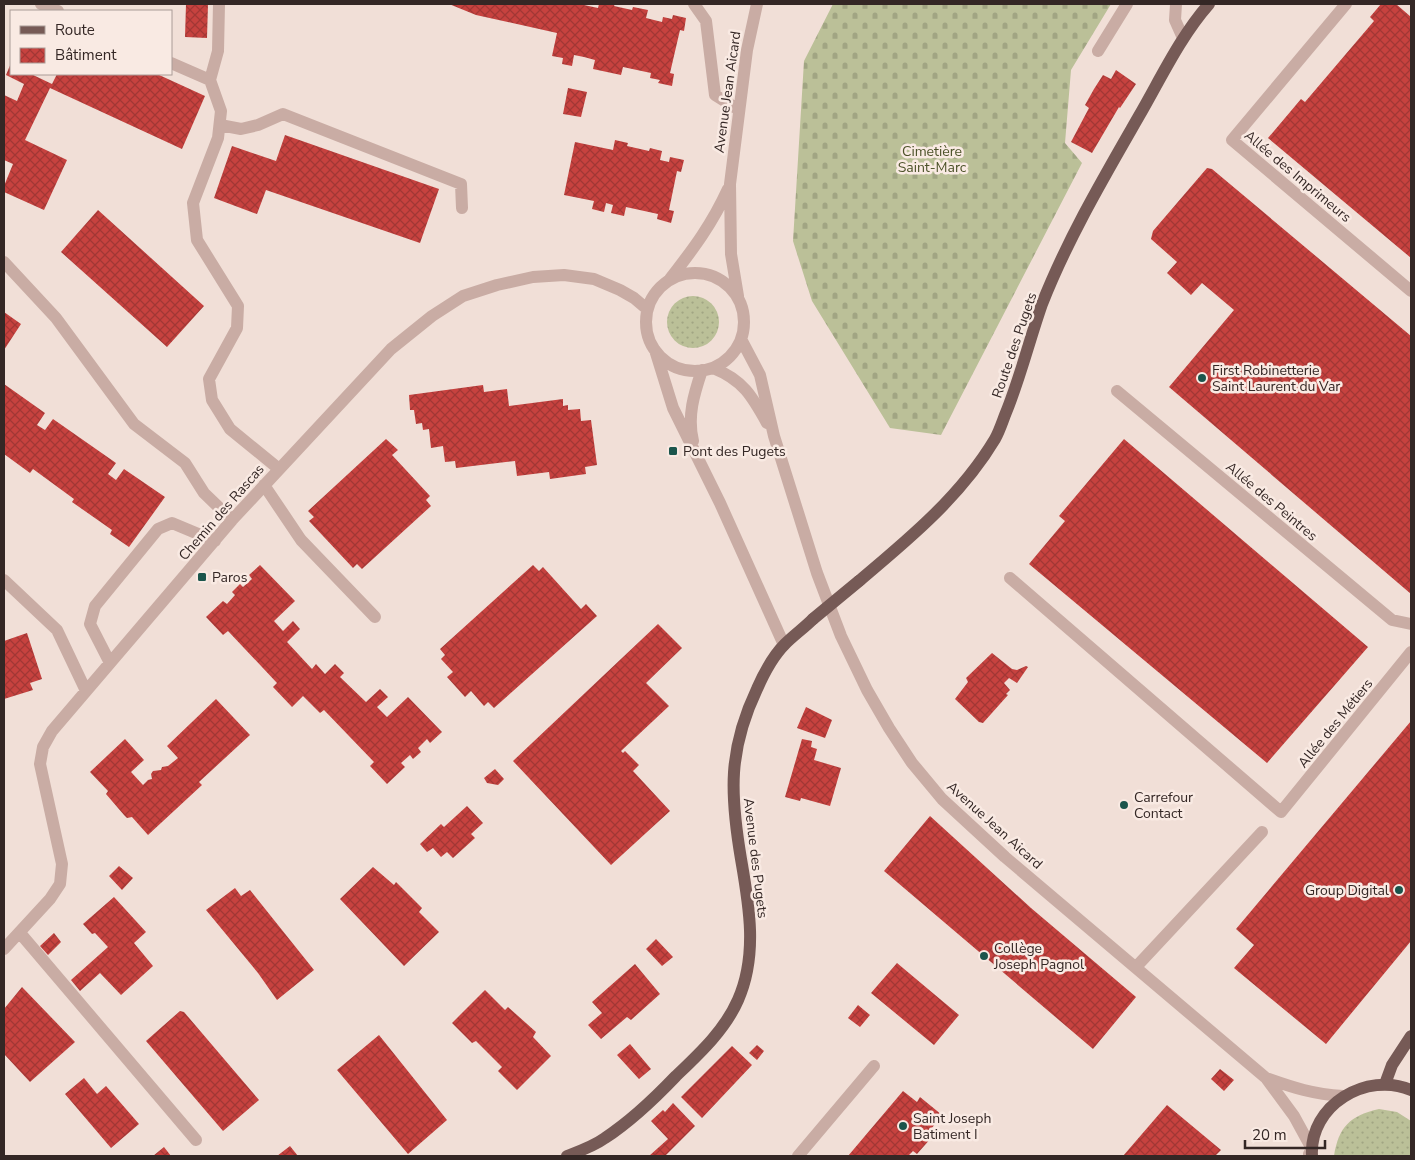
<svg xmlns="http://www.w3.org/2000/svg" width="1415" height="1160" viewBox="0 0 1415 1160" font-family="'Nunito Sans',sans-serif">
	<defs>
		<pattern id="grass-dots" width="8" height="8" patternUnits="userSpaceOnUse" patternTransform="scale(1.25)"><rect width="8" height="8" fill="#bbc098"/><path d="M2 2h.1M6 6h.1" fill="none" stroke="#a1a583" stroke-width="1.8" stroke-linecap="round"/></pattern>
		<pattern id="cemetery-stones" width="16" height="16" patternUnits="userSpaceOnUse" patternTransform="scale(1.25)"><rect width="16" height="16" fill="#bbc098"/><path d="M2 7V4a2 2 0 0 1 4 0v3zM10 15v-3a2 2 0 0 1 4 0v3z" fill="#a1a583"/></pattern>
		<pattern id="building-cross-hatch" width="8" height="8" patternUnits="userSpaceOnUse" patternTransform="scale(1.25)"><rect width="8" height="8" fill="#c7423f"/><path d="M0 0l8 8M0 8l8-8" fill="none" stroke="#a23735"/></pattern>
	</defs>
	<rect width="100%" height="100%" fill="#f1dfd7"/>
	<path fill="url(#grass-dots)" d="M667 322a26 26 0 1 1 52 0a26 26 0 1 1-52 0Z
		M1379 1109 1397 1112 1411 1121V1156H1334C1339 1126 1350 1116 1379 1109Z"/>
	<path fill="url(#cemetery-stones)" d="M833 4H1111L1071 70 1065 143 1082 163 941 435 890 428 812 301 793 241 804 61Z"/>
	<path fill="url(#building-cross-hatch)" d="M186 4H208L207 38 185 37Z
		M449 4H585L584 5 598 8 599 4H615L614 6 632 10 633 7 648 10 646 18 662 22 663 17 672 19 673 15 686 18 684 31 680 30 670 73 674 74 672 86 658 83 660 80 650 78 651 73 623 67 621 75 593 69 595 60 584 57 574 55 572 66 562 64 563 58 552 56 557 33 476 15Z
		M1381 4H1396L1411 17V258L1268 138 1301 99 1305 102 1374 21 1370 17Z
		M11 63V74H31L52 84 57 74H157L205 96 182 149 50 88 25 140 67 160 44 210 4 192V186L13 164 4 160V95L17 101 24 84 6 75Z
		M1116 70 1136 84 1120 108 1119 107 1092 153 1071 142 1089 108 1085 105 1094 89 1103 75 1111 79Z
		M568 88 587 92 581 117 563 114Z
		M285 135 439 189 420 243 266 190 257 214 214 198 232 146 276 161Z
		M615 140 628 143 627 146 649 151 650 148 662 151 660 160 669 162 670 157 684 160 681 172 677 171 669 210 674 211 671 223 657 219 658 214 626 207 624 216 611 213 613 205 606 203 604 212 592 209 594 201 564 195 575 142 613 150Z
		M1207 168 1212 169 1411 336V594L1169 387 1234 310 1202 283 1191 295 1167 273 1177 262 1151 239 1153 231Z
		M98 210 204 306 167 347 61 252Z
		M4 312 21 324 4 350Z
		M4 384 45 413 37 425 45 430 53 419 116 463 108 474 116 480 124 469 165 497 129 547 110 534 112 530 72 502 74 499 33 469 30 473 4 454Z
		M483 385 484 392 507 389 509 406 563 399V406L568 405V410L580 409 581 421 591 420 597 465 585 467 586 474 550 479 549 472 517 476 515 461 456 468 455 461 445 462 443 446 431 448 429 429 423 430 422 423 416 424 414 410H410L409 395Z
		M386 439 398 450 392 455 430 496 426 500 431 506 362 569 357 564 353 568 309 521 314 517 308 511Z
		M1124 439 1368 647 1267 763 1029 564 1065 521 1059 516Z
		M260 565 295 601 274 621 283 631 293 621 300 629 287 642 312 669 316 664 325 674 335 664 344 673 340 677 366 702 380 689 388 697 377 707 387 717 408 697 442 732 430 743 427 739 418 748 421 752 413 759 410 755 401 763 405 767 387 784 370 766 374 762 324 710 320 713 303 696 292 707 273 687 277 683 228 631 223 635 206 617 223 601 227 604 235 595 232 592 240 584 243 587 252 579 249 575Z
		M533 565 539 571 543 567 581 609 586 604 597 616 494 708 488 702 484 706 471 691 465 697 447 677 453 672 441 659 445 655 440 649Z
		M658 624 682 648 646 683 669 706 621 751 623 753 625 751 639 765 633 771 670 811 611 865 513 761Z
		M27 633 42 679 30 683 33 690 4 699V641Z
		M992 653 1012 669 1017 670 1026 666 1028 667 1017 683 1009 678 1004 683 1010 690 1006 694 1008 695 983 723 979 722 955 699 968 682 966 678Z
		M216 699 250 735 199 782 202 785 148 835 132 817 127 818 124 815 106 794 108 791 90 772 125 739 144 760 131 772 143 785 148 780 152 779 151 774 153 771 161 770 162 767 168 766 178 758 167 746Z
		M806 707 832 720 825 738 797 728Z
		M1411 721V941L1326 1044 1234 968 1254 945 1236 929Z
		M802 739 812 741 811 747 817 749 814 760 841 768 830 806 801 798 800 801 785 797Z
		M495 769 504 779 498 785 487 783 484 778Z
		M467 806 483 823 471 834 475 838 453 858 447 852 441 857 433 848 427 852 420 844 441 824 444 827Z
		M930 816 1031 908 1136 997 1093 1049 884 871Z
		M119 866 133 878 122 890 109 876Z
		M373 867 394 885 396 882 422 908 419 912 439 932 404 966 340 899Z
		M235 888 241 896 250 890 314 970 277 1000 258 973 206 910Z
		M114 897 146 932 134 943 153 966 121 995 100 973 80 991 71 980 108 947 95 933 92 934 83 924Z
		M54 933 61 942 48 955 40 946Z
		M656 939 673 957 662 966 646 949Z
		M897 963 959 1015 934 1045 871 993Z
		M635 964 660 994 631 1020 627 1017 601 1039 588 1025 602 1013 592 1002Z
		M22 987 75 1042 30 1082 4 1054V1009Z
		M485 990 505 1010 508 1007 536 1032 533 1037 551 1056 517 1090 498 1071 502 1067 476 1041 472 1043 452 1023Z
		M858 1005 870 1015 860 1027 848 1018Z
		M180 1011 184 1012 259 1100 223 1131 146 1041Z
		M379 1035 447 1120 408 1154 337 1070Z
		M630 1044 651 1069 639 1079 617 1055Z
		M757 1045 764 1051 757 1060 749 1053Z
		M732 1046 752 1065 702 1118 681 1097Z
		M1220 1069 1234 1080 1224 1091 1211 1079Z
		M84 1078 97 1094 106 1086 139 1124 111 1148 65 1094Z
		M903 1091 917 1102 920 1097 942 1115 928 1133 932 1137 917 1154 913 1151 908 1156H848Z
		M673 1103 695 1126 665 1156H649L668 1139 651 1121 663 1110 665 1112Z
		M1167 1105 1221 1150 1215 1156H1123Z
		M290 1146 298 1156H277Z
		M164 1147 171 1156H153Z"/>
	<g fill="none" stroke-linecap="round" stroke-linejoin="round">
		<path stroke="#c9aca4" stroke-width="12" d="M41 4 58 11
			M694 4 706 21 715 95 739 110
			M1176 4 1175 20 1183 38
			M1346 4 1232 140 1411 291
			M1098 51 1127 4
			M171 63 210 80 221 111 218 138 193 203 197 240 238 306 237 328 209 379 212 400 230 429 279 469
			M210 80 218 51 219 4
			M220 125 241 129 258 125 283 114 461 184 462 208
			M4 262 56 318 134 424 185 463 204 493 232 520
			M646 322a49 49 0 1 1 98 0a49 49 0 1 1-98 0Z
			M670 279C694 248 712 224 728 189
			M738 296 731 254 730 184 747 50 757 4
			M741 339 760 375 774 436 817 573 841 636 867 690 889 728 912 763 942 799 1005 857 1266 1078 1294 1116 1312 1149 1309 1154
			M655 350 673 408 720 503 784 645
			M713 368C743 380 752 396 767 423
			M1117 391 1392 620 1411 624
			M693 441C687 416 694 394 702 370
			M264 485 301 540 375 617
			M1010 578 1281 812 1411 652
			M4 580 57 630 86 691
			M110 663 90 624 95 606 158 529 172 523 215 541
			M20 933 196 1140
			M4 949 50 899 60 884 62 864 40 764 43 747 52 731 232 520 391 349 432 316 463 296 497 285 533 277 564 275 594 279 620 290 634 298 647 309
			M1136 967 1262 832
			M1266 1078C1294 1088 1313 1094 1343 1096
			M798 1156 874 1066"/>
		<path stroke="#765a56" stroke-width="12" d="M859 581C909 539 961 496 995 439 999 432 1002 423 1005 415 1020 379 1029 341 1042 304 1068 238 1104 177 1139 116 1161 78 1180 37 1209 4
			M1385 1084 1392 1065 1411 1036
			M567 1156C580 1151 594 1146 605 1138 631 1121 655 1098 676 1076 699 1054 725 1030 738 1000 758 955 749 905 741 859 730 794 728 750 757 689 764 673 772 657 785 644 794 635 804 628 813 619
			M1312 1156C1309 1105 1367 1071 1411 1090"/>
		<path stroke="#765a56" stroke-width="12" d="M813 619 859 581"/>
	</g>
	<g fill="#1b554c" stroke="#f9eae3" stroke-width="2">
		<circle cx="1202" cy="378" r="5"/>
		<rect x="668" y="446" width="10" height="10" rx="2.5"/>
		<rect x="197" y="572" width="10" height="10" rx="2.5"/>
		<circle cx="1124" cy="805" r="5"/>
		<circle cx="1399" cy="890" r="5"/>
		<circle cx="984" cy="956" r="5"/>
		<circle cx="903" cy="1126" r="5"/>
	</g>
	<g text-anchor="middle" stroke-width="5" stroke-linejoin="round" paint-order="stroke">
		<g font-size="14" fill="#342725" stroke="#f9eae3">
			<text transform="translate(727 92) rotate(-82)" y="5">Avenue Jean Aicard</text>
			<text transform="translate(1298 176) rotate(40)" y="5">Allée des Imprimeurs</text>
			<text transform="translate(1014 345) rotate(-71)" y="5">Route des Pugets</text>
			<text transform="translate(1272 501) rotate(40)" y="5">Allée des Peintres</text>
			<text transform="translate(221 512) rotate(-49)" y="5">Chemin des Rascas</text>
			<text transform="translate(1335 723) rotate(-51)" y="5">Allée des Métiers</text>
			<text transform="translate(995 825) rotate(42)" y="5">Avenue Jean Aicard</text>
			<text transform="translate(756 858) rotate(83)" y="5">Avenue des Pugets</text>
		</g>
		<g font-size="14" fill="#4c5229" stroke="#f9eae3">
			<text x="932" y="156">Cimetière<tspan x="932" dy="16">Saint-Marc</tspan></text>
		</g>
		<g font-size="14" fill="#342725" stroke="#f9eae3" text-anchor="start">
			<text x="1212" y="375">First Robinetterie<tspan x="1212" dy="16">Saint Laurent du Var</tspan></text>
			<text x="683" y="456">Pont des Pugets</text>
			<text x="212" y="582">Paros</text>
			<text x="1134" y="802">Carrefour<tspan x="1134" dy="16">Contact</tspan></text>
			<text x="1389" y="895" text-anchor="end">Group Digital</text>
			<text x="994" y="953">Collège<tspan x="994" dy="16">Joseph Pagnol</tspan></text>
			<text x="913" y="1123">Saint Joseph<tspan x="913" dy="16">Batiment I</tspan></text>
		</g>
	</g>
	<rect width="1415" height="1160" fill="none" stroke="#342725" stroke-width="10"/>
	<rect x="10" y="10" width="162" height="65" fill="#f9eae3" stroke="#aa9c97"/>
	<rect x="20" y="26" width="25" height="8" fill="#765a56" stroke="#aa9c97"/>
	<text x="55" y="35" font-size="15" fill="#342725">Route</text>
	<rect x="20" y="48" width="25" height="15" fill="url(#building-cross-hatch)" stroke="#aa9c97"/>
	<text x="55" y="60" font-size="15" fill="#342725">Bâtiment</text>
	<path d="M1245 1140v8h80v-8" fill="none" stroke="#342725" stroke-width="2.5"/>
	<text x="1252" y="1140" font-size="15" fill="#342725" stroke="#f9eae3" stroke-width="4" paint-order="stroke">20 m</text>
</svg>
